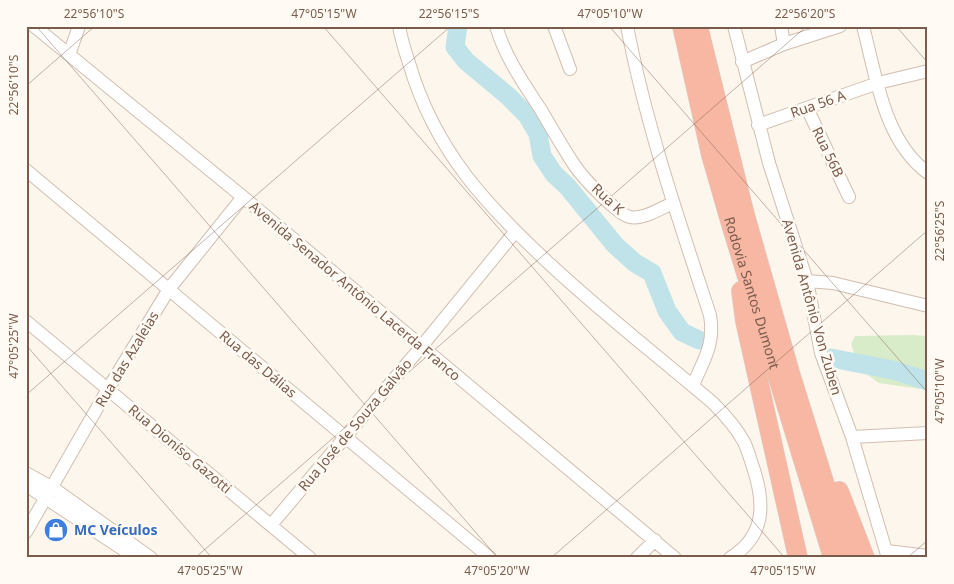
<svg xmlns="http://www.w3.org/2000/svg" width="954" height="584" viewBox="0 0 954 584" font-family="'Noto Sans',sans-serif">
	<rect width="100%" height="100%" fill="#fdf6ec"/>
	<path fill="#d8ecc9" d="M912 335 928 336V390L879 383 864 372 856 359 851 344 855 336Z"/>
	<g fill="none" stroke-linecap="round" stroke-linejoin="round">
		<path stroke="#bfe3e8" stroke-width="19" d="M458 26 455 47 466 61 508 96 527 115 538 134 542 156 554 174 567 186 615 245 635 263 652 273 667 311 682 332 699 340
			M831 358 893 370 928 381"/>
		<g stroke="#d1beb0" stroke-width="14">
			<path id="minor" d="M34 26 243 197 675 558
				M399 26C401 39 405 51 409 63 435 152 487 206 554 268 605 315 660 358 713 403 725 415 736 427 744 442 748 450 750 459 753 467 765 503 766 536 730 558
				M496 26C505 57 524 84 541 110 552 129 563 148 575 166 583 178 617 214 630 217 643 220 661 208 673 203
				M554 26 570 69
				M627 26C646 125 679 221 710 315 715 345 704 359 693 385
				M734 26 769 163 807 281 821 353 852 437 888 558
				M781 26 784 44
				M863 26C876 76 884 141 928 173
				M69 55 79 26
				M742 62 784 44 840 26
				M807 108 849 197
				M758 125 878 83 928 71
				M26 170 490 558
				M807 281 833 283 928 306
				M26 321 310 558
				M852 437 928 433
				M26 473 53 488 151 558
				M26 485 136 558
				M271 525 421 347 515 232
				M26 532 108 389 169 289 243 197
				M887 551 928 556
				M637 558 655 540"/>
		</g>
		<g stroke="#dad1cd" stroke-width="20">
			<g id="highway">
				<path id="s1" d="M682 26 711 155 730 221 833 558"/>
				<path d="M698 26 745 215 791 376 848 558"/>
				<path d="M741 291 745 321 798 558"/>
				<path d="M839 491 865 558"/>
			</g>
		</g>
		<use href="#minor" stroke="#fff" stroke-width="12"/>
		<use href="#highway" stroke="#f7b7a3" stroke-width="19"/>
	</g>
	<path fill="none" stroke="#7a5c4d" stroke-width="1" stroke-opacity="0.45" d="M36 26 498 558M323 26 785 558M609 26 928 393M896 26 928 63M26 86 95 26M26 345 212 558M26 395 451 26M195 558 807 26M551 558 928 230M907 558 928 540"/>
	<defs>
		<g id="shop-disc" transform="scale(1.25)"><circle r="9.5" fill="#3f7fe0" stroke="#fffaf3"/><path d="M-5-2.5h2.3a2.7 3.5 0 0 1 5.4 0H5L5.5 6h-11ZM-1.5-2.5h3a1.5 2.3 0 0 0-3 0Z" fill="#fff"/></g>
	</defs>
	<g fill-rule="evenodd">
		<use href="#shop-disc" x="56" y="530"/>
	</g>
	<g text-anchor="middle" stroke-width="5" stroke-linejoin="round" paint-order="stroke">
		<g font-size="14" fill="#7a5c4d" stroke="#fffaf3">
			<text transform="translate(818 104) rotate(-19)" y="5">Rua 56 A</text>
			<text transform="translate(828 152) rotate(64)" y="5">Rua 56B</text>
			<text transform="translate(608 199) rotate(43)" y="5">Rua K</text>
			<text transform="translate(355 291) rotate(40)" y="5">Avenida Senador Antônio Lacerda Franco</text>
			<text dy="5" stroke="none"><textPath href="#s1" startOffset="276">Rodovia Santos Dumont</textPath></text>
			<text transform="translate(812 307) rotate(74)" y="5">Avenida Antônio Von Zuben</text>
			<text transform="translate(127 359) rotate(-59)" y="5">Rua das Azaleias</text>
			<text transform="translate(258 364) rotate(40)" y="5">Rua das Dálias</text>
			<text transform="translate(355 425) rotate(-50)" y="5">Rua José de Souza Galvão</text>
			<text transform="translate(180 449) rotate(40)" y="5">Rua Dioníso Gazotti</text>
		</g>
		<g font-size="14" font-weight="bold" fill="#366cbe" stroke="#fffaf3" text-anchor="start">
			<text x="74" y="535">MC Veículos</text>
		</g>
	</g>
	<rect width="954" height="584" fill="none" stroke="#fffaf3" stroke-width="55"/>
	<rect x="28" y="28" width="898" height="528" fill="none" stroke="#7a5c4d" stroke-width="2"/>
	<g font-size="12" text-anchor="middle" fill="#7a5c4d">
		<text x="94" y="18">22°56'10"S</text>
		<text x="324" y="18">47°05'15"W</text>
		<text x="449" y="18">22°56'15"S</text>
		<text x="610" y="18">47°05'10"W</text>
		<text x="805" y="18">22°56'20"S</text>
		<text transform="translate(14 85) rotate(-90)" y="4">22°56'10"S</text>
		<text transform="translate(940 231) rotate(-90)" y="4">22°56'25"S</text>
		<text transform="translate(14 346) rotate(-90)" y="4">47°05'25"W</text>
		<text transform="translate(940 391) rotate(-90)" y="4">47°05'10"W</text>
		<text x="210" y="575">47°05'25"W</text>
		<text x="497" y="575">47°05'20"W</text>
		<text x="783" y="575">47°05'15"W</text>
	</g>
</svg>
